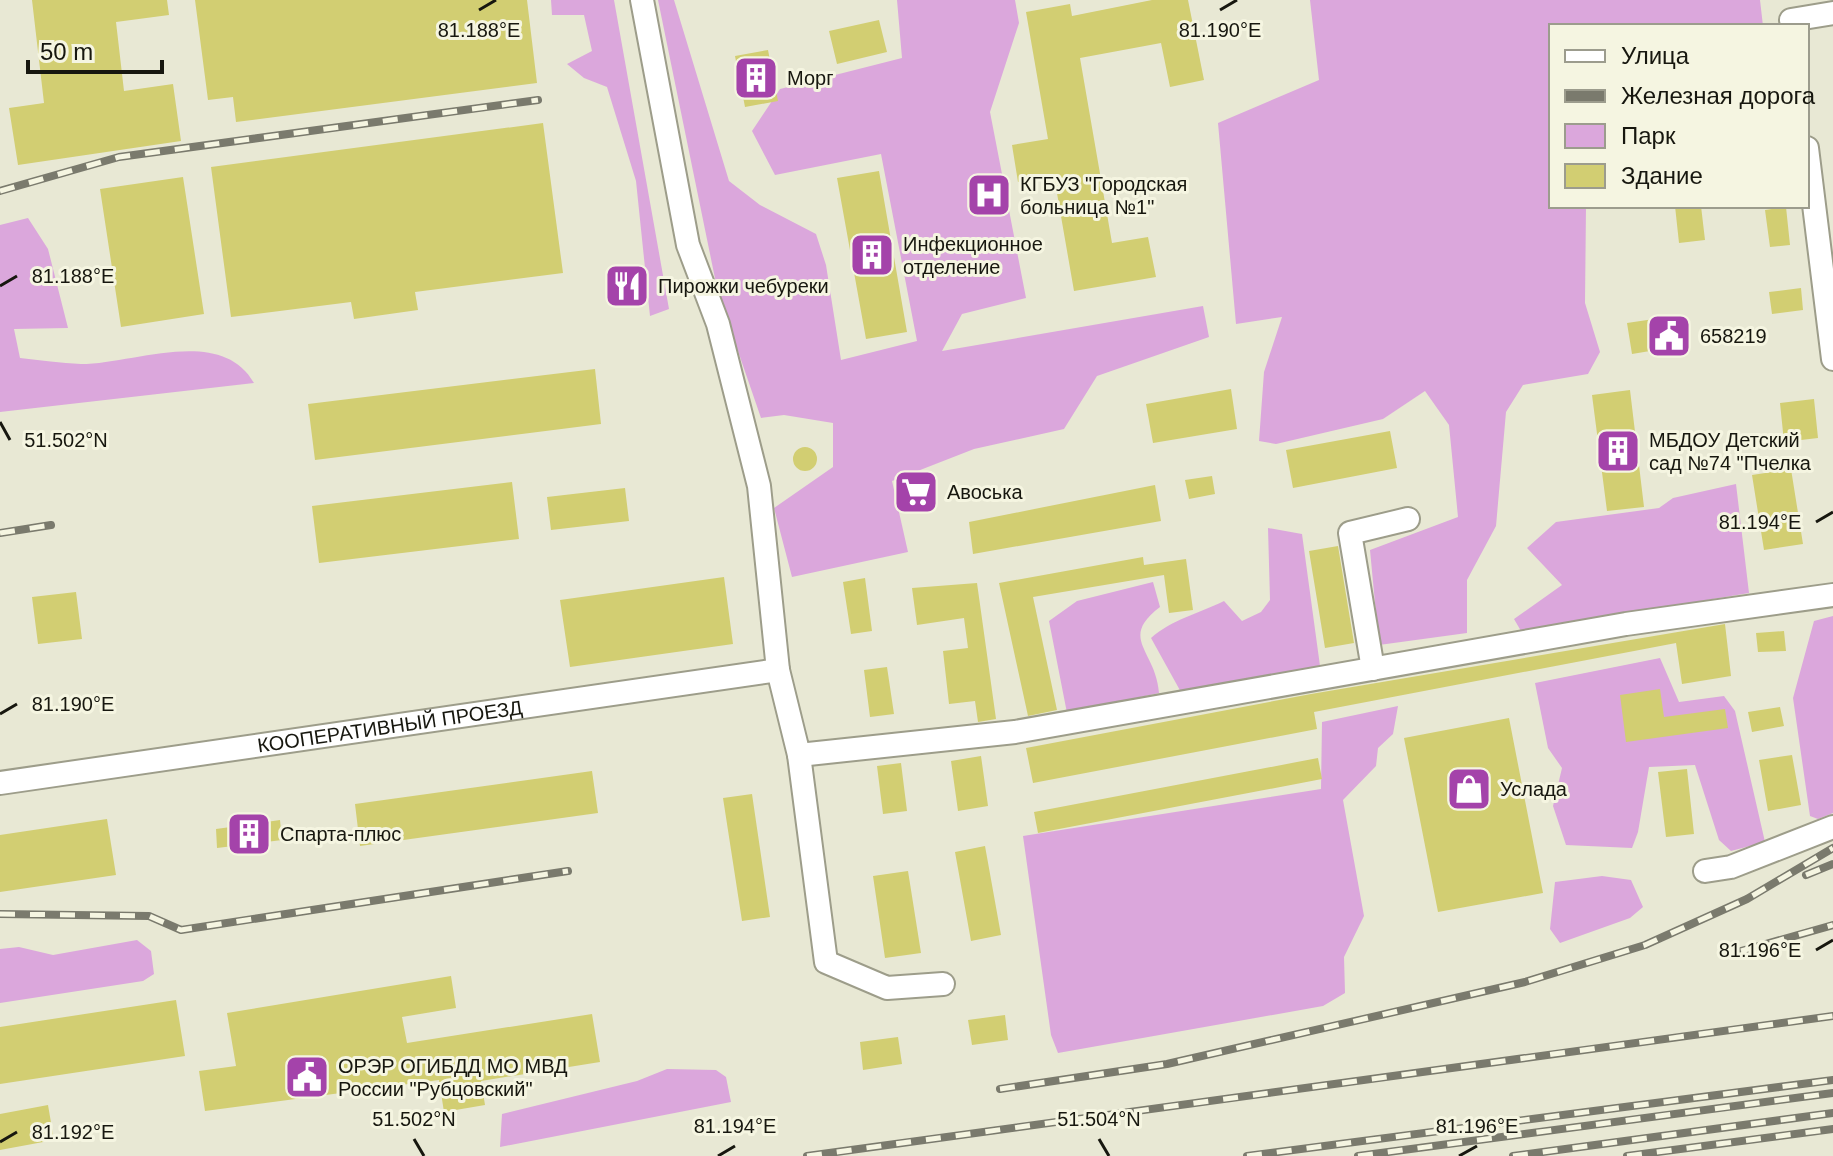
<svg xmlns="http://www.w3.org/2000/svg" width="1833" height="1156" viewBox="0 0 1833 1156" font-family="Arial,sans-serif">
	<rect width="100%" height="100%" fill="#e8e8d4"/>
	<path fill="#dba7dc" d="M551 0H614L669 309 650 316 636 181 607 87 584 78 567 64 592 51 584 15H552Z
		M658 0H674L729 181 760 205 816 234 826 265 841 360 917 341 881 154 775 175 752 131 780 89 902 58 897 0H1015L1019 23 990 112 1026 298 962 314 942 351 1203 306 1209 337 1097 376 1064 429 974 449 892 481 908 552 792 577 774 508 833 467V423L784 415 761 418 718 293Z
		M1310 0H1760L1763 26H1551V206H1586L1585 303 1600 352 1588 374 1523 385 1506 412 1496 526 1467 580V633L1379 645 1370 550 1458 517 1449 425 1425 391 1383 419 1276 444 1259 441 1264 372 1282 317 1236 324 1218 123 1319 80Z
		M28 218 48 249 68 328 14 329 20 358C40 360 61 363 81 364 134 364 221 325 254 383L0 412V225Z
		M1736 484 1749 593 1521 631 1514 619 1562 585 1527 548 1556 522 1659 508 1673 498Z
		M1268 528 1302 534 1320 666 1182 694 1151 638C1171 620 1200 613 1224 601L1242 621 1261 612 1270 600Z
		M1153 582 1160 607C1118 639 1156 650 1159 693L1067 713 1049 621 1077 601Z
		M1833 616V813L1818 819 1810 816 1793 698 1814 621Z
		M1660 658 1679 702 1724 696 1735 711 1765 842 1731 851 1719 840 1695 765 1649 767 1638 832 1632 848 1566 845 1553 806 1562 768 1548 748 1535 683Z
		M1398 706 1393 734 1378 748 1376 766 1343 800 1364 916 1344 957 1345 993 1323 1006 1058 1053 1051 1035 1023 836 1321 789 1322 722Z
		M1602 876 1631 880 1643 907 1630 918 1560 943 1550 929 1555 882Z
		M137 940 151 951 154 974 143 981 0 1003V949L19 947 53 955Z
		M667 1069 716 1070 726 1077 731 1102 500 1147 502 1114 637 1081Z"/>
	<path fill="#d2ce72" d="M32 0H167L169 15 116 22 124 91 173 84 181 141 18 165 9 108 44 103Z
		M195 0H527L537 83 236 122 233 97 208 100Z
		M1152 0H1188L1204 80 1170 87 1161 43 1080 58 1112 243 1148 237 1156 277 1074 291 1054 176 1018 182 1012 145 1048 139 1026 12 1070 4 1072 16Z
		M879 20 887 52 837 64 829 31Z
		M768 50 778 101 745 107 735 56Z
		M543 123 563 273 415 292 418 310 354 319 351 302 231 317 211 167Z
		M879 171 907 332 866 339 837 178Z
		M183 177 204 314 121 327 100 189Z
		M1675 206H1701L1705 240 1679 243Z
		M1786 207 1790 245 1770 247 1765 210Z
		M1801 288 1803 310 1772 314 1769 292Z
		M1681 315 1686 345 1632 354 1627 323Z
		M595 369 601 424 315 460 308 404Z
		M1231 389 1237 429 1153 443 1146 404Z
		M1630 390 1644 507 1607 511 1592 395Z
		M1814 399 1818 438 1784 442 1780 403Z
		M1390 431 1397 468 1293 488 1286 450Z
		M793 459a12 12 0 1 1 24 0a12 12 0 1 1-24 0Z
		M1791 469 1803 544 1764 550 1752 475Z
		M925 472 931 508 907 511 901 476Z
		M1212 476 1215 494 1189 499 1185 480Z
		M512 482 519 539 319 563 312 506Z
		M1155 485 1161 521 973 554 969 522Z
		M625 488 629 521 551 530 547 497Z
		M1338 546 1354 643 1325 648 1309 551Z
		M1143 557 1144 565 1186 559 1193 610 1169 613 1164 575 1033 597 1057 710 1028 716 999 583Z
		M724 577 733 644 570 667 560 600Z
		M865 578 872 631 851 634 843 582Z
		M977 583 996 719 978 722 975 701 949 704 943 651 968 648 964 618 917 625 912 588Z
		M76 592 82 639 38 644 32 597Z
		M1725 624 1731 676 1682 684 1676 643 1314 712 1317 729 1033 783 1026 748 1311 694Z
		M1784 631 1786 651 1758 652 1756 633Z
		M887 667 894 714 870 717 864 670Z
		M1660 689 1664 717 1725 709 1728 728 1626 742 1620 695Z
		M1780 707 1784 726 1752 732 1748 712Z
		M1509 718 1543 893 1438 912 1404 738Z
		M1792 755 1801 805 1768 811 1759 760Z
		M981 756 988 806 958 811 951 761Z
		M1318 758 1322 779 1038 833 1034 812Z
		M901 763 907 811 883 814 877 766Z
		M1687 769 1694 834 1666 837 1658 772Z
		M592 771 598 813 360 846 355 804Z
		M752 794 770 917 742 921 723 798Z
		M107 819 116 875 0 892V835Z
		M280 820 282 840 217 848 216 829Z
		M985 846 1001 935 971 941 955 852Z
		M908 871 921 953 885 958 873 876Z
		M451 976 456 1008 402 1017 407 1043 592 1014 600 1062 481 1081 485 1105 444 1112 439 1080 205 1111 199 1071 236 1066 227 1013Z
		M176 1000 185 1056 0 1084V1027Z
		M1005 1015 1008 1040 972 1045 968 1020Z
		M898 1037 902 1064 863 1070 860 1042Z
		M48 1105 54 1140 0 1150V1114Z"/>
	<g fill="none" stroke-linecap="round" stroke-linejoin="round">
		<g stroke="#9d9d8a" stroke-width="26">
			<g id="street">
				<path d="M642 0 688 245 718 324 759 486 778 670 799 755 1015 732 1626 624 1833 595"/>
				<path d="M1791 20 1833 13"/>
				<path d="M1807 148 1833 359"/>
				<path d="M1373 669 1350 533 1408 519"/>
				<path d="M799 755 826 962 887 988 943 984"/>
				<path id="s1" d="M0 783 778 670"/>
				<path d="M1705 871 1731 867 1833 827"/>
			</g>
		</g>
		<use href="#street" stroke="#fff" stroke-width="22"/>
		<g stroke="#7a7a6d" stroke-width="8">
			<path id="rail" d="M0 191 119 157 538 100
				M0 533 51 525
				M1806 875 1833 864
				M0 914 149 916 181 930 568 871
				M1741 951 1833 925
				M1000 1089 1167 1064 1525 982 1645 945 1747 899 1833 848
				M807 1156 1833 1016
				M1247 1156 1833 1080
				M1358 1156 1833 1093
				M1513 1156 1833 1113
				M1627 1156 1833 1129"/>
		</g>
		<use href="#rail" stroke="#f5f5e1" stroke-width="5" stroke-dasharray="15" stroke-linecap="butt"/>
	</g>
	<path fill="none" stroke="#17170f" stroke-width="3" d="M479 10 496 0M1220 10 1237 0M0 286 17 276M0 422 10 440M1816 522 1833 512M0 714 17 704M1816 950 1833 940M414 1139 424 1156M1099 1139 1109 1156M0 1142 17 1132M718 1156 735 1146M1459 1156 1477 1146"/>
	<defs>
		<g id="building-square" transform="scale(2.3)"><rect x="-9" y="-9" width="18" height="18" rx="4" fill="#a443aa" stroke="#f5f5e1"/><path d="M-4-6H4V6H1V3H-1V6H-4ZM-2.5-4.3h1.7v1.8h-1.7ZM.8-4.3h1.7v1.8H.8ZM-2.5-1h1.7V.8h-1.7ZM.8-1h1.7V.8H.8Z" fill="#fff"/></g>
		<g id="hospital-square" transform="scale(2.3)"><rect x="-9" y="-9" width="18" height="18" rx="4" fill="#a443aa" stroke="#f5f5e1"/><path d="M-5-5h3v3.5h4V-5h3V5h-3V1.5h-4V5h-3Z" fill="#fff"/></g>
		<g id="restaurant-square" transform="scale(2.3)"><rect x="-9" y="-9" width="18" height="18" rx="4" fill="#a443aa" stroke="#f5f5e1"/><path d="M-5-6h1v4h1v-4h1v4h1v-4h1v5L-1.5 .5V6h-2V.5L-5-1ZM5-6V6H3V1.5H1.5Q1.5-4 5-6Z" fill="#fff"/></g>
		<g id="civic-square" transform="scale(2.3)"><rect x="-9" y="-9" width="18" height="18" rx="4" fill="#a443aa" stroke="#f5f5e1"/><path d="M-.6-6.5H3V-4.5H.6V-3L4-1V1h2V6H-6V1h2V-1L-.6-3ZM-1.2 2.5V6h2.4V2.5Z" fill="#fff"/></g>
		<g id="supermarket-square" transform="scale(2.3)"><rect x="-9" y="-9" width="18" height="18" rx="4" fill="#a443aa" stroke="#f5f5e1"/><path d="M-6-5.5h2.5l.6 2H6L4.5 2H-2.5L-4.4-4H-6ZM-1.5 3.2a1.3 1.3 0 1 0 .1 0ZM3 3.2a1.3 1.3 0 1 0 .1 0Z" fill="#fff"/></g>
		<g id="shop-square" transform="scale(2.3)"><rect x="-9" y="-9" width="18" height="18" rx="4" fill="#a443aa" stroke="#f5f5e1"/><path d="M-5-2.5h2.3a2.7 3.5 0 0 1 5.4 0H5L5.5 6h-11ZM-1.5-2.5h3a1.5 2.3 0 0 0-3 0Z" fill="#fff"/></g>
	</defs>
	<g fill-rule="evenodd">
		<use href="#building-square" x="756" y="78"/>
		<use href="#hospital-square" x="989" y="195"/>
		<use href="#building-square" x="872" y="255"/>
		<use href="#restaurant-square" x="627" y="286"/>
		<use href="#civic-square" x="1669" y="336"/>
		<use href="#building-square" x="1618" y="451"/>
		<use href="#supermarket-square" x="916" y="492"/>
		<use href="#shop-square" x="1469" y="789"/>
		<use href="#building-square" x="249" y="834"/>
		<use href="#civic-square" x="307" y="1077"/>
	</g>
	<g text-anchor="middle" stroke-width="6" stroke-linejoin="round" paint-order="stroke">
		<g font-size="20" fill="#17170f" stroke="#f5f5e1" text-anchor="start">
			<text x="787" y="85">Морг</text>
			<text x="1020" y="191">КГБУЗ "Городская<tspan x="1020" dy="23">больница №1"</tspan></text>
			<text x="903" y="251">Инфекционное<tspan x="903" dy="23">отделение</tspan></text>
			<text x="658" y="293">Пирожки чебуреки</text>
			<text x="1700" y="343">658219</text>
			<text x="1649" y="447">МБДОУ Детский<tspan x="1649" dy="23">сад №74 "Пчелка</tspan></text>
			<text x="947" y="499">Авоська</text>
			<text x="1500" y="796">Услада</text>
			<text x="280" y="841">Спарта-плюс</text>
			<text x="338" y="1073">ОРЭР ОГИБДД МО МВД<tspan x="338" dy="23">России "Рубцовский"</tspan></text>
		</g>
		<g font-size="20" fill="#17170f" stroke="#f5f5e1">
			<text dy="7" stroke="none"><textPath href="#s1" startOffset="394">КООПЕРАТИВНЫЙ ПРОЕЗД</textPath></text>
		</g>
	</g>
	<g font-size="20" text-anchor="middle" fill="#17170f" stroke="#f5f5e1" stroke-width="6" stroke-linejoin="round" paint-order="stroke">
		<text x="479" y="37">81.188°E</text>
		<text x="1220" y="37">81.190°E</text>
		<text x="73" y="283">81.188°E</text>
		<text x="66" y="447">51.502°N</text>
		<text x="1760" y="529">81.194°E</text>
		<text x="73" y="711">81.190°E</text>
		<text x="1760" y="957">81.196°E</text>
		<text x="414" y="1126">51.502°N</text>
		<text x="1099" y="1126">51.504°N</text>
		<text x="735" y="1133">81.194°E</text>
		<text x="1477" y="1133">81.196°E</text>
		<text x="73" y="1139">81.192°E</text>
	</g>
	<rect x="1549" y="24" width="260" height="184" fill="#f5f5e1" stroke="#9c9c8d" stroke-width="2"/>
	<rect x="1565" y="50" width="40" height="12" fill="#ffffff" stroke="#9c9c8d" stroke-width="2"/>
	<text x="1621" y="64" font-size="24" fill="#17170f">Улица</text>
	<rect x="1565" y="90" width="40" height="12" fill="#7a7a6d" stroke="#9c9c8d" stroke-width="2"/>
	<text x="1621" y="104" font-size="24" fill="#17170f">Железная дорога</text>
	<rect x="1565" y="124" width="40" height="24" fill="#dba7dc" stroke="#9c9c8d" stroke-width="2"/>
	<text x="1621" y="144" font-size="24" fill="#17170f">Парк</text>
	<rect x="1565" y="164" width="40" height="24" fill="#d2ce72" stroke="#9c9c8d" stroke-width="2"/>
	<text x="1621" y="184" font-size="24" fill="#17170f">Здание</text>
	<path d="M28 60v12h134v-12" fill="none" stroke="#17170f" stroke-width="4"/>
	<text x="40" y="60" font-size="24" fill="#17170f" stroke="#f5f5e1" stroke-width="6" paint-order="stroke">50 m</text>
</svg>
